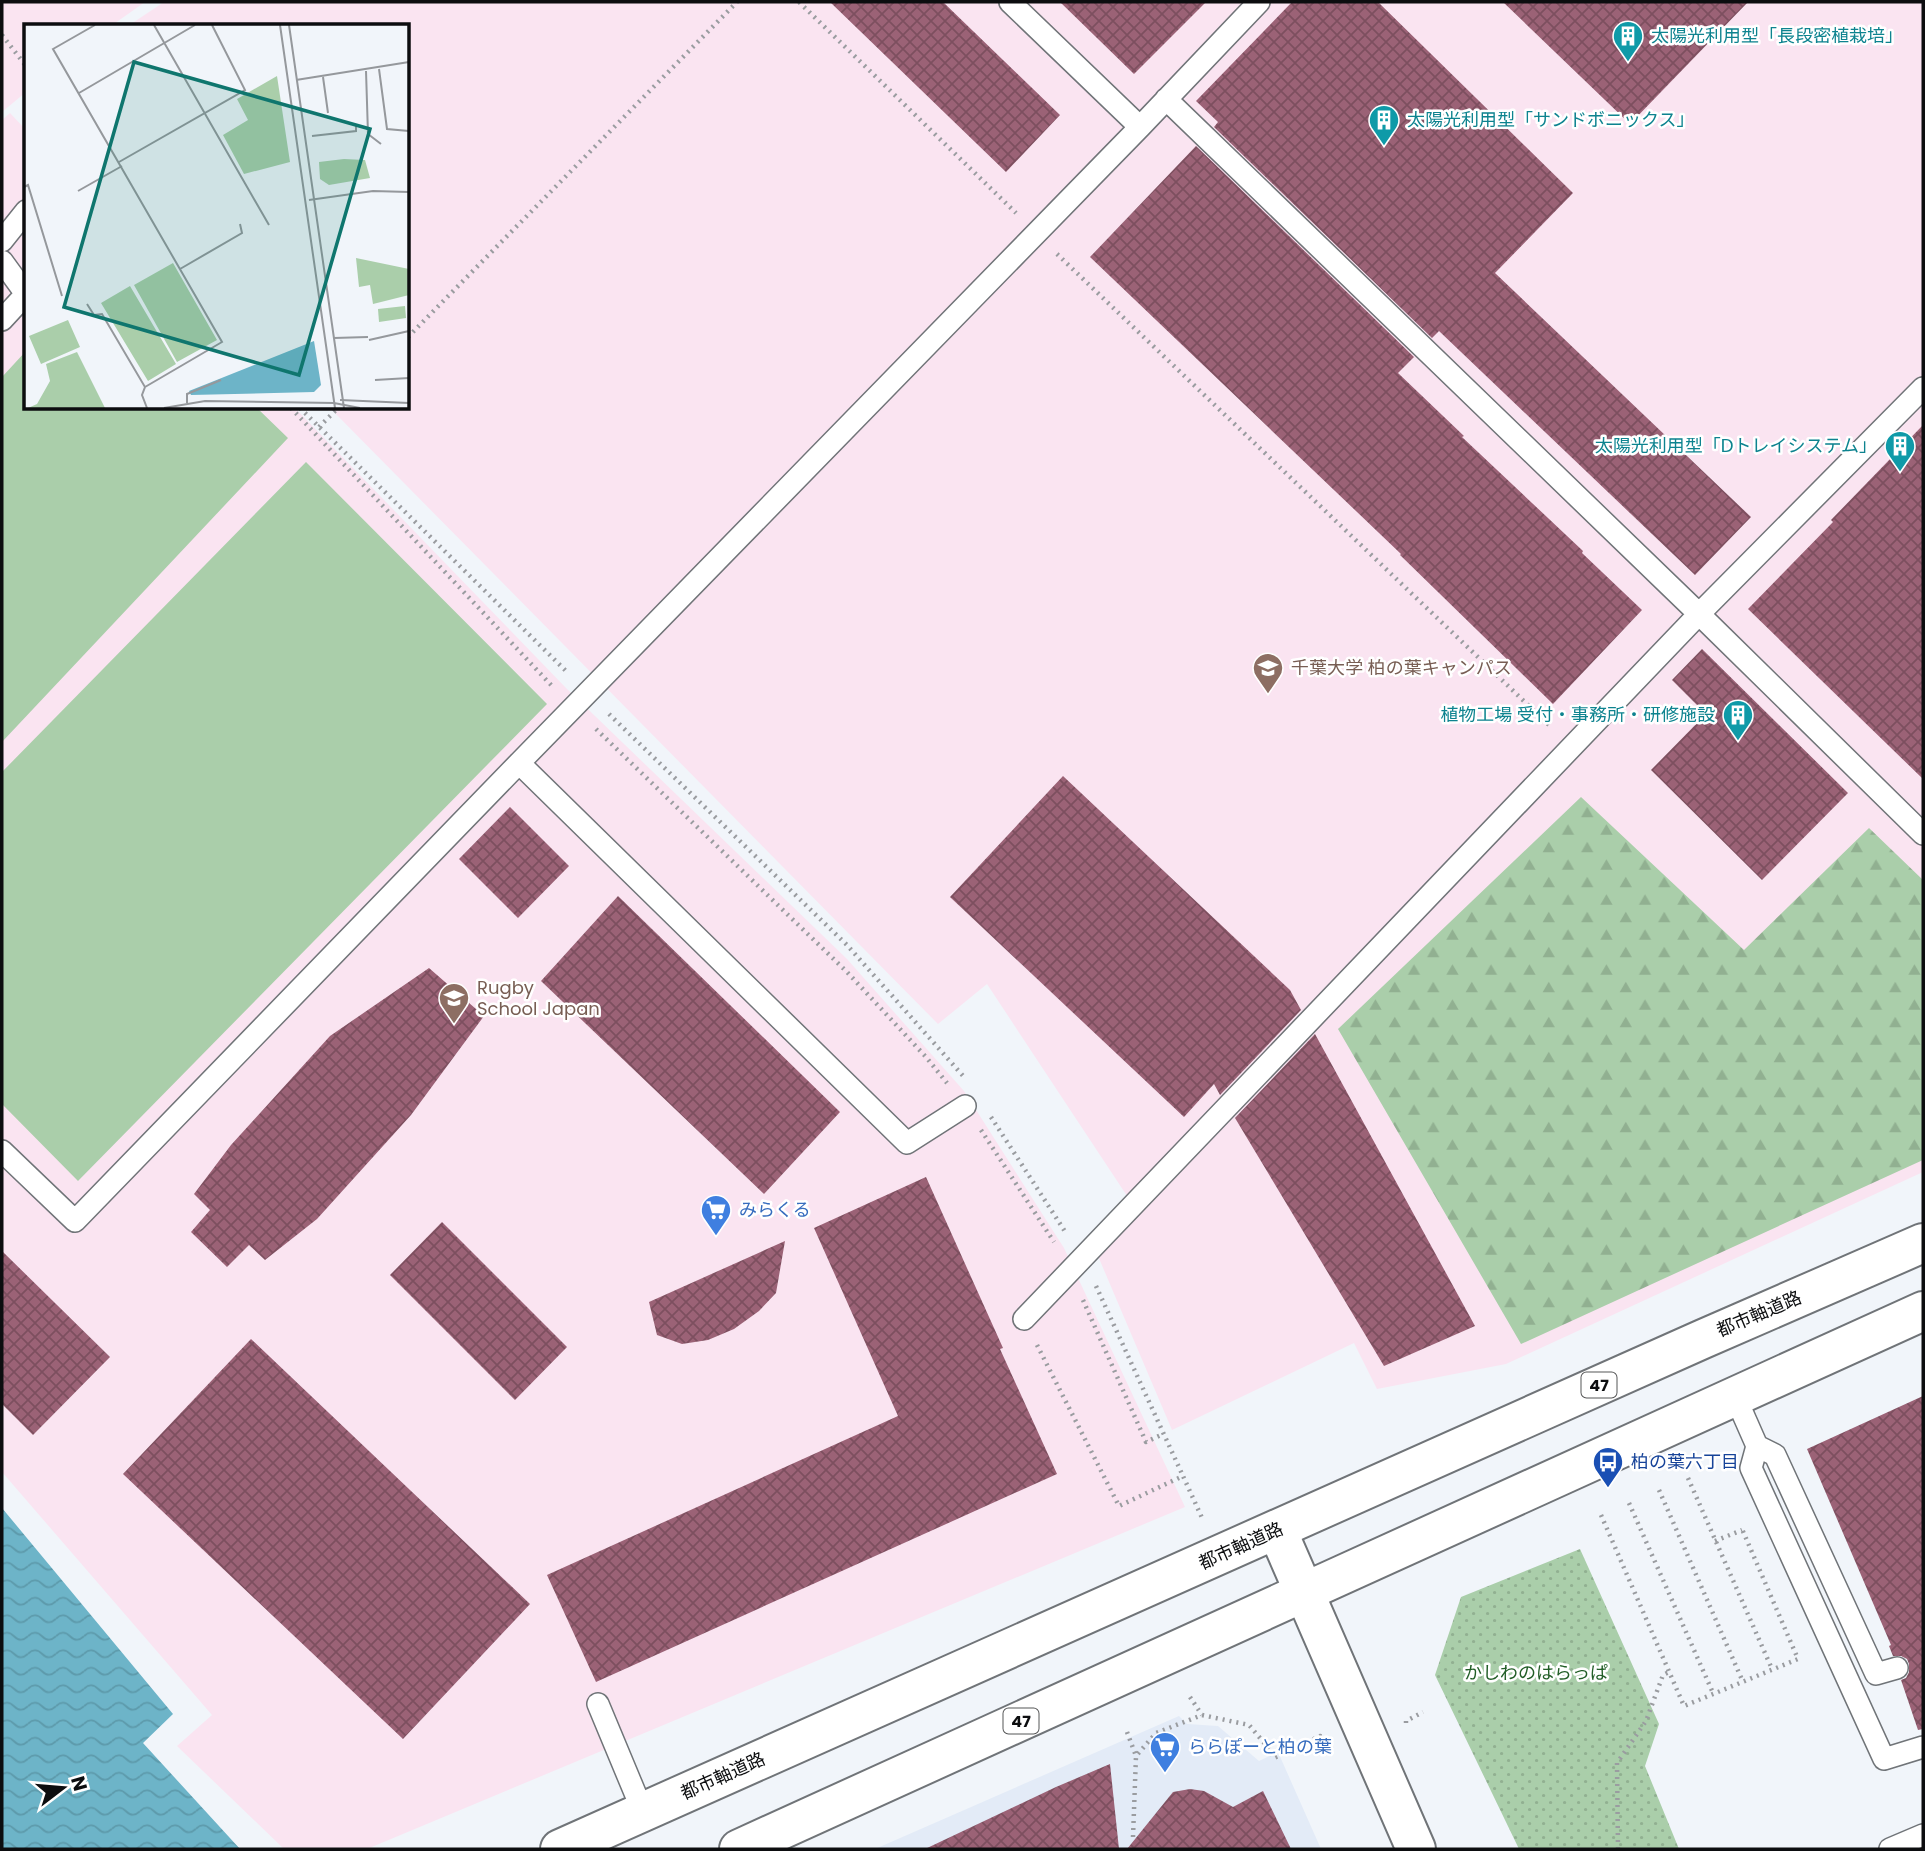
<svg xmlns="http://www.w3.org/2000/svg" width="1925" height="1851" viewBox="0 0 1925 1851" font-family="Poppins,'Noto Sans JP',sans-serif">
	<defs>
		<pattern id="grass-dots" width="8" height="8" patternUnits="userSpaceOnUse" patternTransform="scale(1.75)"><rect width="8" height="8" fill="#aaceaa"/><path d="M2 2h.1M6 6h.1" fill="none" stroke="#91b091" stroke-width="1.8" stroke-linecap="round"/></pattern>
		<pattern id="forest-firs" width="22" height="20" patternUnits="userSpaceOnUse" patternTransform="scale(1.75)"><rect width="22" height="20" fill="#aaceaa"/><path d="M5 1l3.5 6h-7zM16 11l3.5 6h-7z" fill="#91b091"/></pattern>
		<pattern id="water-waves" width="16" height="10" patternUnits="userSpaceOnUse" patternTransform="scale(1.75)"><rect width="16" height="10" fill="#6db4c8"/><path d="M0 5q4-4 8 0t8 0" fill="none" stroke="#5d9aab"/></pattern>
		<pattern id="building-cross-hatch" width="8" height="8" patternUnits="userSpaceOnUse" patternTransform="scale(1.75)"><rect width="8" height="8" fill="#9b6276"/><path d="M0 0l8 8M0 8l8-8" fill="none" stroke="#7d4f5f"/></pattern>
	</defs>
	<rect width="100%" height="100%" fill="#f1f5fa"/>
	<path fill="#e3ebf7" d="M1179 1716 1187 1724 1218 1726 1259 1761 1278 1752 1321 1849H875Z"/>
	<path fill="#fae4f1" d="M2 2H145L111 26H26V92L2 112Z
		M164 2H1923V1172L1506 1364 1377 1389 1354 1343 1172 1430 1098 1256 1137 1211 987 984 938 1024 330 408H408V26H128Z
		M10 113 26 130V408H295L567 689 847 959 964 1091 1064 1248 1185 1507 367 1849H284L177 1746 212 1715 2 1472V120Z"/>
	<path fill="url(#grass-dots)" d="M1580 1549 1659 1724 1645 1766 1679 1849H1519L1435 1675 1461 1597Z"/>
	<path fill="url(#forest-firs)" d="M1581 797 1744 950 1869 828 1923 880V1160L1521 1344 1338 1029Z"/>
	<path fill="#aaceaa" d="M26 351V408H257L288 438 2 742V377Z
		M306 462 547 704 78 1181 2 1104V772Z"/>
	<path fill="url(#water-waves)" d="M2 1508 173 1714 143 1743 240 1849H2Z"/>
	<path fill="url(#building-cross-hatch)" d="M830 2H943L1060 115 1006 172Z
		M1060 2H1206L1134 74Z
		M1292 2H1378L1573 193 1495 273 1751 517 1695 575 1439 331 1432 338 1214 127 1218 122 1196 101Z
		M1503 2H1748L1630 124Z
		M1196 146 1414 357 1398 373 1464 436 1462 437 1583 551 1582 553 1642 610 1553 704 1400 555 1401 554 1090 257Z
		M1923 425V779L1748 609 1833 522 1831 520Z
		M1702 649 1848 793 1762 880 1651 770 1706 714 1672 680Z
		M1063 776 1290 990 1301 1010 1220 1095 1214 1084 1184 1117 950 897Z
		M510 807 569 866 518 918 459 859Z
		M618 896 840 1112 764 1194 541 981Z
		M429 968 484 1016 411 1115 317 1219 265 1260 249 1245 227 1267 191 1232 210 1210 194 1194 231 1145 330 1036Z
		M1315 1034 1475 1326 1384 1366 1235 1118Z
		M926 1177 1003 1348 1000 1349 1057 1474 596 1682 547 1575 898 1416 814 1228Z
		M442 1222 567 1347 515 1400 390 1275Z
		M785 1241 776 1293 759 1311 734 1329 708 1340 682 1344 657 1335 649 1302Z
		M2 1251 110 1357 33 1435 2 1404Z
		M251 1339 530 1604 403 1739 123 1474Z
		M1923 1396V1729L1918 1730 1901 1680 1906 1678 1909 1672V1664L1907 1659 1901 1656H1893L1889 1646 1891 1645 1807 1449Z
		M1110 1764 1119 1849H925L1056 1787Z
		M1190 1789 1204 1791 1233 1807 1263 1791 1291 1849H1127L1173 1792Z"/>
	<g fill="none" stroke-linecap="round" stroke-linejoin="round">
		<g stroke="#707478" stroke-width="24">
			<path id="lane" d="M1010 2 1140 127
				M1166 99 1699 614 1923 834
				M2 241 26 211
				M2 261 26 294 2 320
				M519 763 907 1143 965 1106
				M2 1151 75 1221 519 763 1140 127 1259 2
				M1024 1319 1699 614 1923 388
				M1735 1396 1757 1446 1775 1455 1876 1674 1897 1668
				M1757 1446 1751 1468 1884 1759 1923 1747
				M598 1704 643 1812
				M1890 1849 1923 1835"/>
		</g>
		<g stroke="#707478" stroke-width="42">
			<path id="secondary" d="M1277 1530 1416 1849"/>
		</g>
		<g stroke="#707478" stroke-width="42">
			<path id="primary" d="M560 1849 1703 1339 1923 1243
				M739 1849 1923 1311"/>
		</g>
		<path stroke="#9a9ca0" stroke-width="4.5" stroke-dasharray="2 5" stroke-linecap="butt" d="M799 2 1016 213
			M2 35 26 66
			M1057 254 1551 727
			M408 337 737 2
			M291 408 552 686
			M300 408 568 673
			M319 427 338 408
			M609 714 847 945 965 1078
			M596 729 847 972 926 1057 947 1083
			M991 1117 1066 1233
			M981 1130 1054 1242
			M1096 1286 1183 1476
			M1083 1300 1146 1442 1163 1434
			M1037 1345 1119 1506 1183 1476 1203 1520
			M1688 1478 1772 1669
			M1659 1490 1743 1682
			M1629 1503 1713 1693
			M1601 1515 1684 1706 1798 1659 1742 1529
			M1715 1541 1742 1530
			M1190 1697 1202 1715
			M1406 1723V1721L1423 1712
			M1127 1732 1136 1756
			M1133 1837 1136 1756 1156 1733 1202 1715 1249 1725 1266 1745 1274 1758 1320 1736 1324 1737
			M1618 1849 1617 1763 1646 1721 1663 1675 1669 1672"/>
		<use href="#lane" stroke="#fff" stroke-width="21"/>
		<use href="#secondary" stroke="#fff" stroke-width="38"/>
		<use href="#primary" stroke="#fff" stroke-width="38"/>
	</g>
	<defs>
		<g id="building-pin" transform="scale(1.575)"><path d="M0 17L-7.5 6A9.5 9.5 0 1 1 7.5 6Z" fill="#0f9aa8" stroke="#fff"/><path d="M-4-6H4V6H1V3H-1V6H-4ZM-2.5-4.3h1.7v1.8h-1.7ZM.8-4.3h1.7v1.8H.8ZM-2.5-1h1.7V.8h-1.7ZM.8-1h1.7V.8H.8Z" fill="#fff"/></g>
		<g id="university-pin" transform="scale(1.575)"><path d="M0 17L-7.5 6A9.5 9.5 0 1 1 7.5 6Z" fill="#8d6e63" stroke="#fff"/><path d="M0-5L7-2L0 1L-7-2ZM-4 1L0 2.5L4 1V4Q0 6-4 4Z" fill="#fff"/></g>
		<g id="school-pin" transform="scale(1.575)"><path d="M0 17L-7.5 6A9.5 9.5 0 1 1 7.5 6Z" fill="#8d6e63" stroke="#fff"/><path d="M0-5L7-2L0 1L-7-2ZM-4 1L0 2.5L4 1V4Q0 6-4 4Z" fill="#fff"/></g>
		<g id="supermarket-pin" transform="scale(1.575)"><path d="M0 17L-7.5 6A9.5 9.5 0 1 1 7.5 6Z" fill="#3f7fe0" stroke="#fff"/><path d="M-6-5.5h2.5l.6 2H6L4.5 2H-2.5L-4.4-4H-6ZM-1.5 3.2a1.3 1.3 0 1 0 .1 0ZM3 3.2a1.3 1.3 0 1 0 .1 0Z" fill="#fff"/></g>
		<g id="bus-pin" transform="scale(1.575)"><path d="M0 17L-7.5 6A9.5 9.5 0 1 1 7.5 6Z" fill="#1a4fb4" stroke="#fff"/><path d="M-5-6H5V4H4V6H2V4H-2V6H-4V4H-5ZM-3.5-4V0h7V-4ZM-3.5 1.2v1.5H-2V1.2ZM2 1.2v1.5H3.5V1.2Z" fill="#fff"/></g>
	</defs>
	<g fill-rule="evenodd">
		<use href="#building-pin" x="1628" y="36"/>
		<use href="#building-pin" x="1384" y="120"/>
		<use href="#building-pin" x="1900" y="446"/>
		<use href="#university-pin" x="1268" y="668"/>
		<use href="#building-pin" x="1738" y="715"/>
		<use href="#school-pin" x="454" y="998"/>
		<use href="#supermarket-pin" x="716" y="1210"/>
		<use href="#bus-pin" x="1608" y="1462"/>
		<use href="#supermarket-pin" x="1165" y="1747"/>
	</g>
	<g text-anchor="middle" stroke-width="5" stroke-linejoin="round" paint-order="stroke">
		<g fill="#fff" stroke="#555657" stroke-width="2">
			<rect x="1581.5" y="1372.5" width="35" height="25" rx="5"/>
			<rect x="1003.5" y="1708.5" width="35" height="25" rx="5"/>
		</g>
		<g font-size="16" font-weight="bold" fill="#0c0d0f">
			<text x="1599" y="1391">47</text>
			<text x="1021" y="1727">47</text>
		</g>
		<g font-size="18" fill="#0d838f" stroke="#fff" text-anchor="start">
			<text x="1651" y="42">太陽光利用型「長段密植栽培」</text>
			<text x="1407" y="126">太陽光利用型「サンドボニックス」</text>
			<text x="1877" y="452" text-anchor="end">太陽光利用型「Dトレイシステム」</text>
			<text x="1715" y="721" text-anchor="end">植物工場 受付・事務所・研修施設</text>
		</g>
		<g font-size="18" fill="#785e54" stroke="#fff" text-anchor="start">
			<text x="1291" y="674">千葉大学 柏の葉キャンパス</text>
			<text x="477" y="994">Rugby<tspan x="477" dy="21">School Japan</tspan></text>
		</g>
		<g font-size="18" fill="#366cbe" stroke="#fff" text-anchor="start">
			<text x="739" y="1216">みらくる</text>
			<text x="1188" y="1753">ららぽーと柏の葉</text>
		</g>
		<g font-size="18" fill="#0c0d0f" stroke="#fff">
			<text transform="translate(1759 1314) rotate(-23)" y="6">都市軸道路</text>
			<text transform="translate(1241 1546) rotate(-24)" y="6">都市軸道路</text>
			<text transform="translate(723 1776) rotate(-24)" y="6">都市軸道路</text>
		</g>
		<g font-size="18" fill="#164399" stroke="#fff" text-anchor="start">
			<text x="1631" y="1468">柏の葉六丁目</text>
		</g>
		<g font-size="18" fill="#225e27" stroke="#fff">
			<text x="1536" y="1679">かしわのはらっぱ</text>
		</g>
	</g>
	<g transform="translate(24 24)">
		<rect width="385" height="385" fill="#f1f5fa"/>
		<path d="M320 135 341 136 346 154 305 161 296 155 295 138ZM332 234 385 245V271L349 280 346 261 335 263Z" fill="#aaceaa"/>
		<path d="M253 52 266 138 220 150 199 111 224 96 213 75Z" fill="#aaceaa"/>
		<path d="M381 282 382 294 355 298 354 285Z" fill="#aaceaa"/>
		<path d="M149 239 193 316 153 338 110 261ZM106 262 152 340 124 357 77 279ZM44 296 56 323 17 340 5 312ZM53 328 81 384H4L13 380 26 357 22 340Z" fill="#aaceaa"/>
		<path d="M290 317 297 361 290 368 167 371 165 367Z" fill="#6db4c8"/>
		<path fill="none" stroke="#95989c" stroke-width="2" d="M71 1 29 25 198 318 121 363M130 1 245 201M256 1 311 384M265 1 320 384M355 45 363 105 385 107M342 47 344 110 357 120M299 53 304 89M272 56 385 38M55 69 171 1M288 112 332 107V102M95 138 221 66 188 1M0 163 4 161 38 272M54 167 98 142M285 176 349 167 385 168M156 245 218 209 216 200M63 280 70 291 78 290 121 363 118 371 123 384M310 314 344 313M345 316 385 307M351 356 385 354M316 376 385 379M163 379V370L197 356M140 384 181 377 310 379 336 384"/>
		<path fill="#0f766e" fill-opacity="0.15" stroke="#0f766e" stroke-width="3.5" d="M110 38 346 105 275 351 40 283Z"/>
		<rect width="385" height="385" fill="none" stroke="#0c0d0f" stroke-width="3.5"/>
	</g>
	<rect width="1925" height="1851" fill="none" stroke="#0c0d0f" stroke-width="7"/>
	<g transform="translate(63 1788) rotate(74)" stroke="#ffffff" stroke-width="5" paint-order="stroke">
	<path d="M0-5L12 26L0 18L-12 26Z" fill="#0c0d0f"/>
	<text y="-10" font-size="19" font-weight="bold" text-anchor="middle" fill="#0c0d0f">N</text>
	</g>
</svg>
